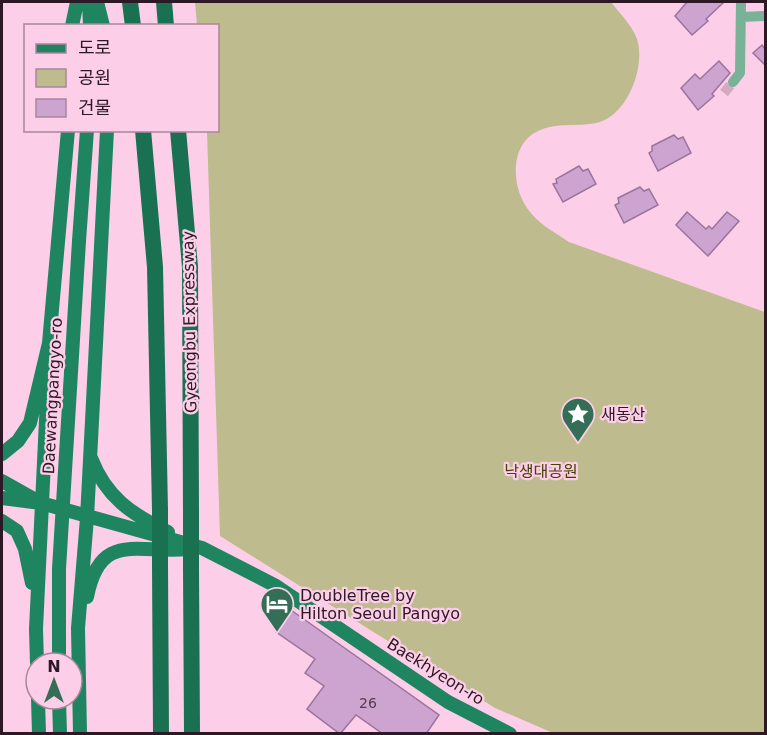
<svg xmlns="http://www.w3.org/2000/svg" width="767" height="735" viewBox="0 0 767 735" font-family="'DejaVu Sans','Noto Sans KR',sans-serif">
	<rect width="100%" height="100%" fill="#fccee8"/>
	<path fill="#bebb8e" d="M195 2H611C620 14 632 25 637 39 646 67 627 117 596 123 576 127 557 122 538 131 510 144 511 185 527 208 537 223 554 232 569 242L765 312V733H553L495 708 220 536 207 131 218 130V26L197 25Z"/>
	<path fill="#cda4d0" stroke="#9a739d" stroke-width="1.5" d="M687 2H724L706 19 708 21 692 35 675 16Z
		M762 45 765 49V65L753 53Z
		M719 61 730 73 712 94 714 96 698 110 681 88 695 74 700 79Z
		M674 135 678 139 683 137 691 153 658 171 649 153 652 151V146Z
		M579 166 583 171 588 169 596 184 563 202 553 184 557 183 556 179Z
		M640 187 644 191 649 189 658 205 624 223 615 205 619 203 618 198Z
		M687 212 706 229 709 226 712 229 727 212 739 221 708 256 676 225Z
		M291 610 439 715 426 734H383L356 715 340 734 307 709 324 686 305 673 315 659 276 632Z"/>
	<g fill="none" stroke-linecap="round" stroke-linejoin="round">
		<path stroke="#d3aac1" stroke-width="10" stroke-dasharray="10 5" stroke-linecap="butt" d="M724 93 733 82"/>
		<path stroke="#79b297" stroke-width="10" d="M741 17 766 16
			M733 82 740 73 741 2"/>
		<path stroke="#1f8561" stroke-width="14" d="M89 2 90 26
			M97 2 103 26
			M72 26 77 2
			M79 241 87 130
			M2 454 18 441 30 423 49 343 68 130
			M91 458C106 497 131 514 168 532
			M2 481 34 499
			M2 498 41 503 202 548 276 586 448 702 510 734
			M2 521 17 531 25 549 32 583
			M87 597C100 530 138 554 188 549
			M37 663 36 629 48 378
			M38 699 39 734
			M59 699 60 734
			M80 734 78 628 87 518 107 130"/>
		<path stroke="#1a7152" stroke-width="16" d="M130 2 133 26
			M164 2 166 26
			M143 130 155 267 160 510
			M178 130 190 267 191 514
			M160 564 161 734
			M191 569 192 734"/>
		<path stroke="#1f8561" stroke-width="14" d="M59 663V569L79 241"/>
		<path stroke="#1a7152" stroke-width="16" d="M160 510V564
			M191 569V514"/>
	</g>
	<defs>
		<g id="sight-pin" transform="scale(1.725)"><path d="M0 17L-7.5 6A9.5 9.5 0 1 1 7.5 6Z" fill="#356e56" stroke="#fccee8"/><path d="M0-6L1.8-2.2L6-1.7L2.9 1.2L3.7 5.4L0 3.3L-3.7 5.4L-2.9 1.2L-6-1.7L-1.8-2.2Z" fill="#fff"/></g>
		<g id="hotel-pin" transform="scale(1.725)"><path d="M0 17L-7.5 6A9.5 9.5 0 1 1 7.5 6Z" fill="#356e56" stroke="#fccee8"/><path d="M-6-4.5h1.5V1H6V5H4.5V3h-9V5H-6ZM-4 0a1.8 1.8 0 1 1 3.6 0ZM.5 0V-2.5h3Q6-2.5 6 0Z" fill="#fff"/></g>
	</defs>
	<g fill-rule="evenodd">
		<use href="#sight-pin" x="578" y="414"/>
		<use href="#hotel-pin" x="277" y="604"/>
	</g>
	<g text-anchor="middle" stroke-width="4.5" stroke-linejoin="round" paint-order="stroke">
		<g font-size="14" fill="#553c50">
			<text x="368" y="708">26</text>
		</g>
		<g font-size="16" fill="#2d1925" stroke="#fccee8">
			<text transform="translate(189 322) rotate(-91)" y="6">Gyeongbu Expressway</text>
			<text transform="translate(52 396) rotate(-87)" y="6">Daewangpangyo-ro</text>
			<text transform="translate(436 671) rotate(32)" y="6">Baekhyeon-ro</text>
		</g>
		<g font-size="16" fill="#2d1925" stroke="#fccee8" text-anchor="start">
			<text x="601" y="420">새동산</text>
			<text x="300" y="601">DoubleTree by<tspan x="300" dy="18">Hilton Seoul Pangyo</tspan></text>
		</g>
		<g font-size="16" fill="#474103" stroke="#fccee8">
			<text x="541" y="477">낙생대공원</text>
		</g>
	</g>
	<rect width="767" height="735" fill="none" stroke="#2d1925" stroke-width="6"/>
	<rect x="24" y="24" width="195" height="108" fill="#fccee8" stroke="#a9869a" stroke-width="1.5"/>
	<rect x="36" y="44" width="30" height="9" fill="#1f8561" stroke="#a9869a" stroke-width="1.5"/>
	<text x="78" y="54" font-size="18" fill="#2d1925">도로</text>
	<rect x="36" y="69" width="30" height="18" fill="#bebb8e" stroke="#a9869a" stroke-width="1.5"/>
	<text x="78" y="84" font-size="18" fill="#2d1925">공원</text>
	<rect x="36" y="99" width="30" height="18" fill="#cda4d0" stroke="#a9869a" stroke-width="1.5"/>
	<text x="78" y="114" font-size="18" fill="#2d1925">건물</text>
	<g transform="translate(54 681)"><circle r="28" fill="#fccee8" stroke="#a9869a" stroke-width="1.5"/>
	<path d="M0-4.5L10 22L0 15L-10 22Z" fill="#356e56"/>
	<text y="-9" font-size="16" font-weight="bold" text-anchor="middle" fill="#2d1925">N</text>
	</g>
</svg>
